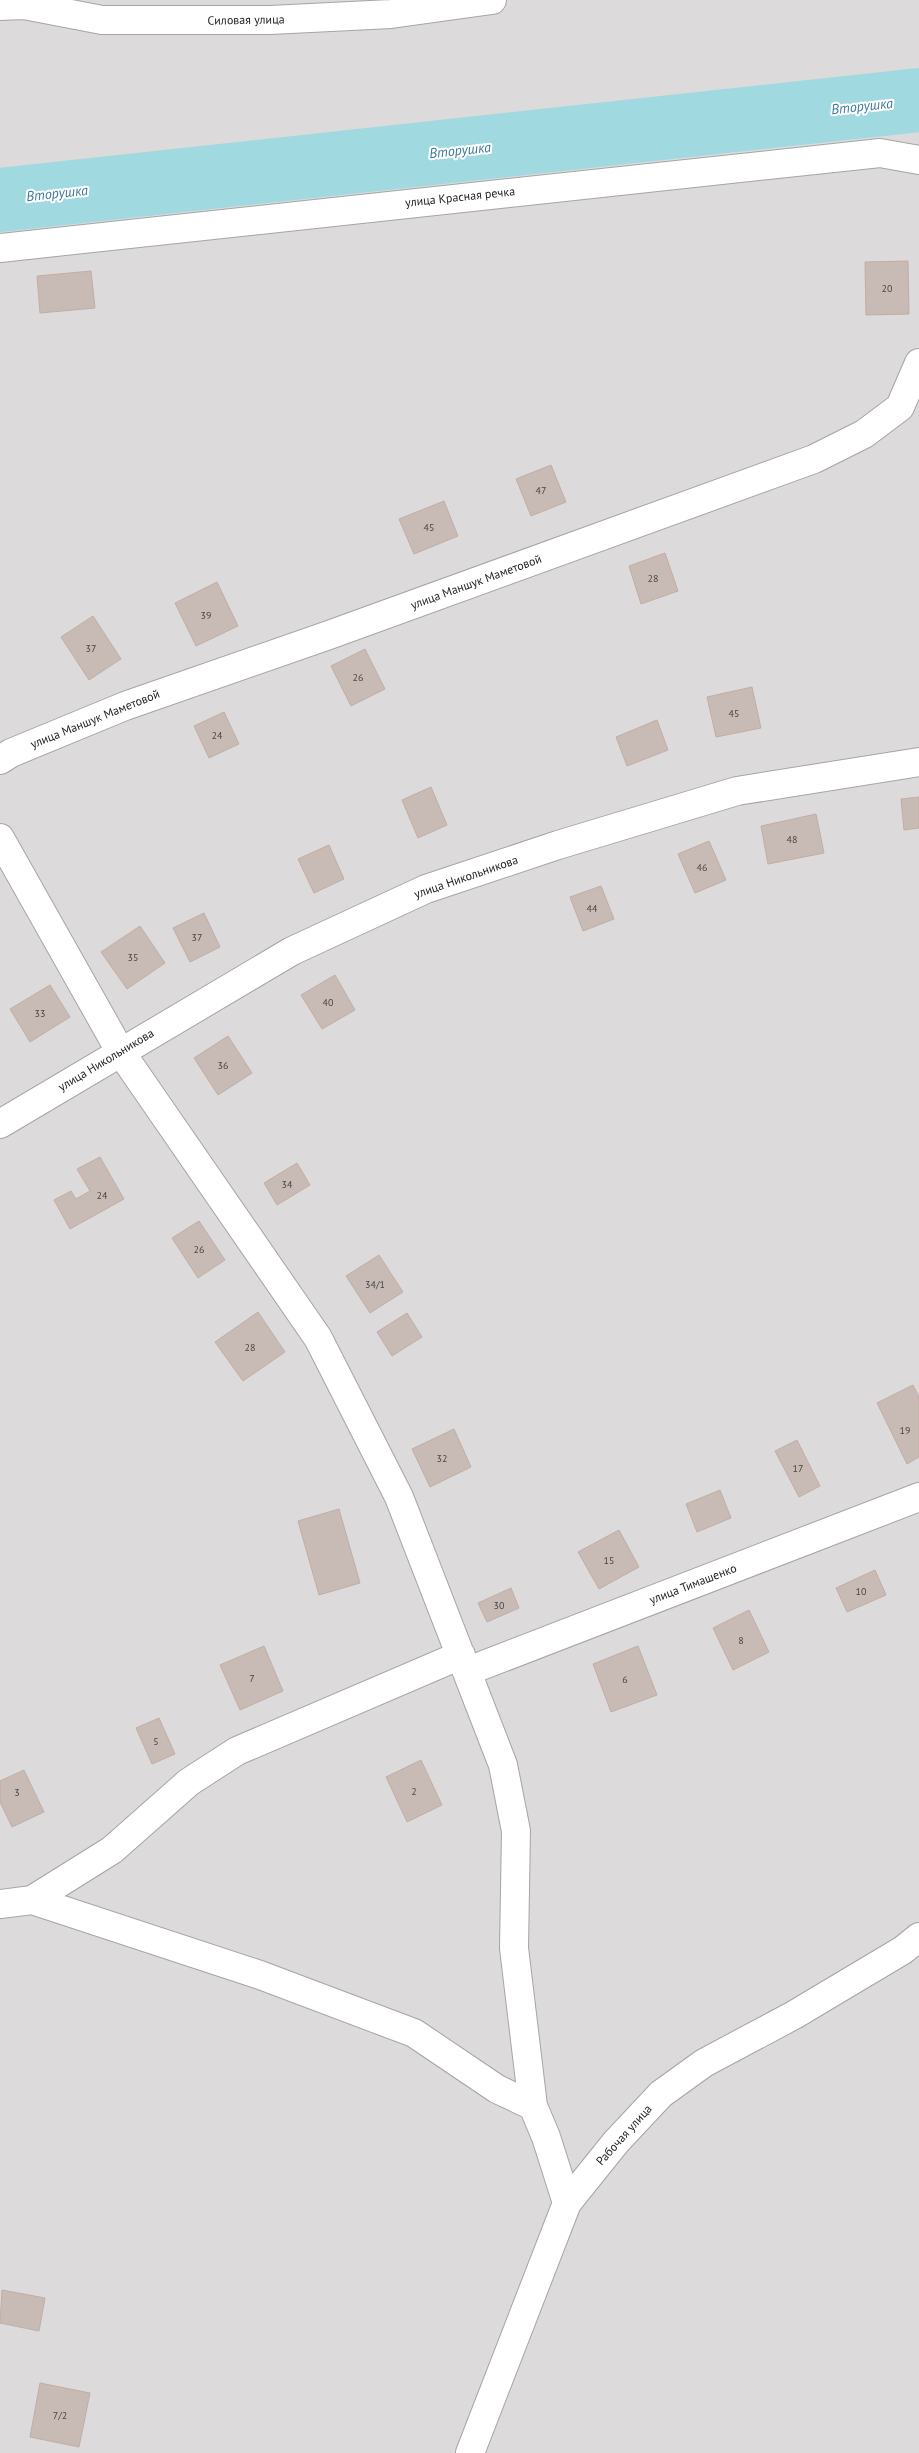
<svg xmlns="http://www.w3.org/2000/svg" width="919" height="2453" viewBox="0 0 919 2453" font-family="'PT Sans',sans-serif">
	<rect width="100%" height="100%" fill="#f0eae3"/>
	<path fill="#dcdadb" d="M0 0H919V2453H0Z"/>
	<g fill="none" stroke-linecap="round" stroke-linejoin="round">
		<path stroke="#a0dae0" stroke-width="64" d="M0 200 919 100"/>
	</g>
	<path fill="#c8bbb6" stroke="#c2ada4" d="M908 261 909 314 866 315 865 262Z
		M91 271 95 308 40 313 37 276Z
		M551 465 566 502 531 516 516 479Z
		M444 501 458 536 414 554 399 519Z
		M665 553 678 591 641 604 629 566Z
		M217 582 238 626 196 646 175 603Z
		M93 616 121 659 89 680 61 637Z
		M365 649 385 689 351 706 331 666Z
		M752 687 761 728 716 737 707 697Z
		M224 712 239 744 209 758 194 726Z
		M657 720 668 750 627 766 616 737Z
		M431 787 447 825 418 838 402 800Z
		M919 797V828L904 830 901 799Z
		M816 814 824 853 768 864 761 826Z
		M709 841 726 880 695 893 678 854Z
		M329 845 344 879 314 893 298 859Z
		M601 886 614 919 583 931 570 897Z
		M204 913 220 947 190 962 173 928Z
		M140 926 165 963 127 989 101 952Z
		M335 975 355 1010 322 1029 301 995Z
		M50 985 70 1017 30 1042 10 1009Z
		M228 1036 252 1073 218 1095 194 1058Z
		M100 1157 124 1199 70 1229 54 1200 71 1191 76 1199 90 1191 77 1169Z
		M297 1163 310 1185 277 1205 264 1183Z
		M199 1221 225 1260 198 1278 172 1238Z
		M379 1255 403 1292 370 1313 346 1276Z
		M258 1312 285 1352 243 1381 215 1342Z
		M407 1313 422 1337 392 1356 377 1332Z
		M913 1385 919 1397V1457L907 1464 877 1403Z
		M454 1429 471 1467 430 1487 412 1449Z
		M797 1440 820 1486 799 1497 775 1451Z
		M720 1490 731 1518 697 1532 686 1504Z
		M339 1509 360 1583 319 1595 298 1521Z
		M619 1530 639 1567 599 1589 578 1552Z
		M875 1570 886 1595 847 1612 836 1588Z
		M511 1588 519 1608 487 1622 478 1603Z
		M749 1610 769 1652 733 1670 713 1628Z
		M264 1646 283 1691 240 1710 220 1665Z
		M638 1646 657 1695 611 1712 593 1664Z
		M159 1718 175 1754 152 1764 136 1728Z
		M421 1760 442 1805 407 1822 386 1777Z
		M24 1770 44 1812 12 1827 0 1802V1781Z
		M2 2290 45 2298 39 2331 0 2323Z
		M40 2383 90 2393 79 2447 30 2437Z"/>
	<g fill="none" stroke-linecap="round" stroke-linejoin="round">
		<g stroke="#a5a5a5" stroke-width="30">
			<path id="street" d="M0 6 24 5 102 20H270L391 14 492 0
				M0 248 880 153 919 160
				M0 760 11 753 125 706 329 635 814 459 864 434 900 407 919 363
				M0 838 120 1051 318 1338 399 1497 503 1765 516 1831 514 1948 533 2106 546 2137 567 2203
				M0 1124 292 951 426 889 558 845 737 791 919 762
				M468 1671 919 1497
				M32 1900 112 1850 189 1782 237 1751 461 1655
				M0 1904 32 1900 260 1975 414 2033 497 2089 533 2106
				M470 2453 567 2203 616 2142 661 2094 704 2063 794 2015 903 1950 919 1937"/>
		</g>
		<use href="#street" stroke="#fff" stroke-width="28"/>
	</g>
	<g text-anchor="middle" stroke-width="4" stroke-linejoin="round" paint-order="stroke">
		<g font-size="10" fill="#484544">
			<text x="887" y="292">20</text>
			<text x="541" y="494">47</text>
			<text x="429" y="531">45</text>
			<text x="653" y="582">28</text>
			<text x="206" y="619">39</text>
			<text x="91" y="652">37</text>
			<text x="358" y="681">26</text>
			<text x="734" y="717">45</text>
			<text x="217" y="739">24</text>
			<text x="792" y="843">48</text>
			<text x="702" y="871">46</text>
			<text x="592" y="912">44</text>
			<text x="197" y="941">37</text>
			<text x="133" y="961">35</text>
			<text x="328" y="1006">40</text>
			<text x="40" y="1017">33</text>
			<text x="223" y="1069">36</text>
			<text x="287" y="1188">34</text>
			<text x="102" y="1199">24</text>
			<text x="199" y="1253">26</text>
			<text x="375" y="1288">34/1</text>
			<text x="250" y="1351">28</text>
			<text x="905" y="1434">19</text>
			<text x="442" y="1462">32</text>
			<text x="798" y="1472">17</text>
			<text x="609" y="1564">15</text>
			<text x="861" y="1595">10</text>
			<text x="499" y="1609">30</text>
			<text x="741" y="1644">8</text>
			<text x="252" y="1682">7</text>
			<text x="625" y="1683">6</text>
			<text x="156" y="1745">5</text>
			<text x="414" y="1795">2</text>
			<text x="17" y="1796">3</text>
			<text x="60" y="2419">7/2</text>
		</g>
		<g font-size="12" fill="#1e1e1e" stroke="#fff">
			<text transform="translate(246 20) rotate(-1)" y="4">Силовая улица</text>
			<text transform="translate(460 197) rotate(-6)" y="4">улица Красная речка</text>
			<text transform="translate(476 582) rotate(-20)" y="4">улица Маншук Маметовой</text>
			<text transform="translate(95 719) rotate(-22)" y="4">улица Маншук Маметовой</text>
			<text transform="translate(466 877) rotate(-19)" y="4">улица Никольникова</text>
			<text transform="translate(106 1060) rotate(-31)" y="4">улица Никольникова</text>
			<text transform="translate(693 1584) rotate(-21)" y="4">улица Тимашенко</text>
			<text transform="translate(624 2135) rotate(-48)" y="4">Рабочая улица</text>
		</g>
		<g font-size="14" font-style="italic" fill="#3c799c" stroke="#fff">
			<text transform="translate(862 106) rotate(-6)" y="5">Вторушка</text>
			<text transform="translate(460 150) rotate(-6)" y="5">Вторушка</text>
			<text transform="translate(57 193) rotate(-6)" y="5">Вторушка</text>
		</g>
	</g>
</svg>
